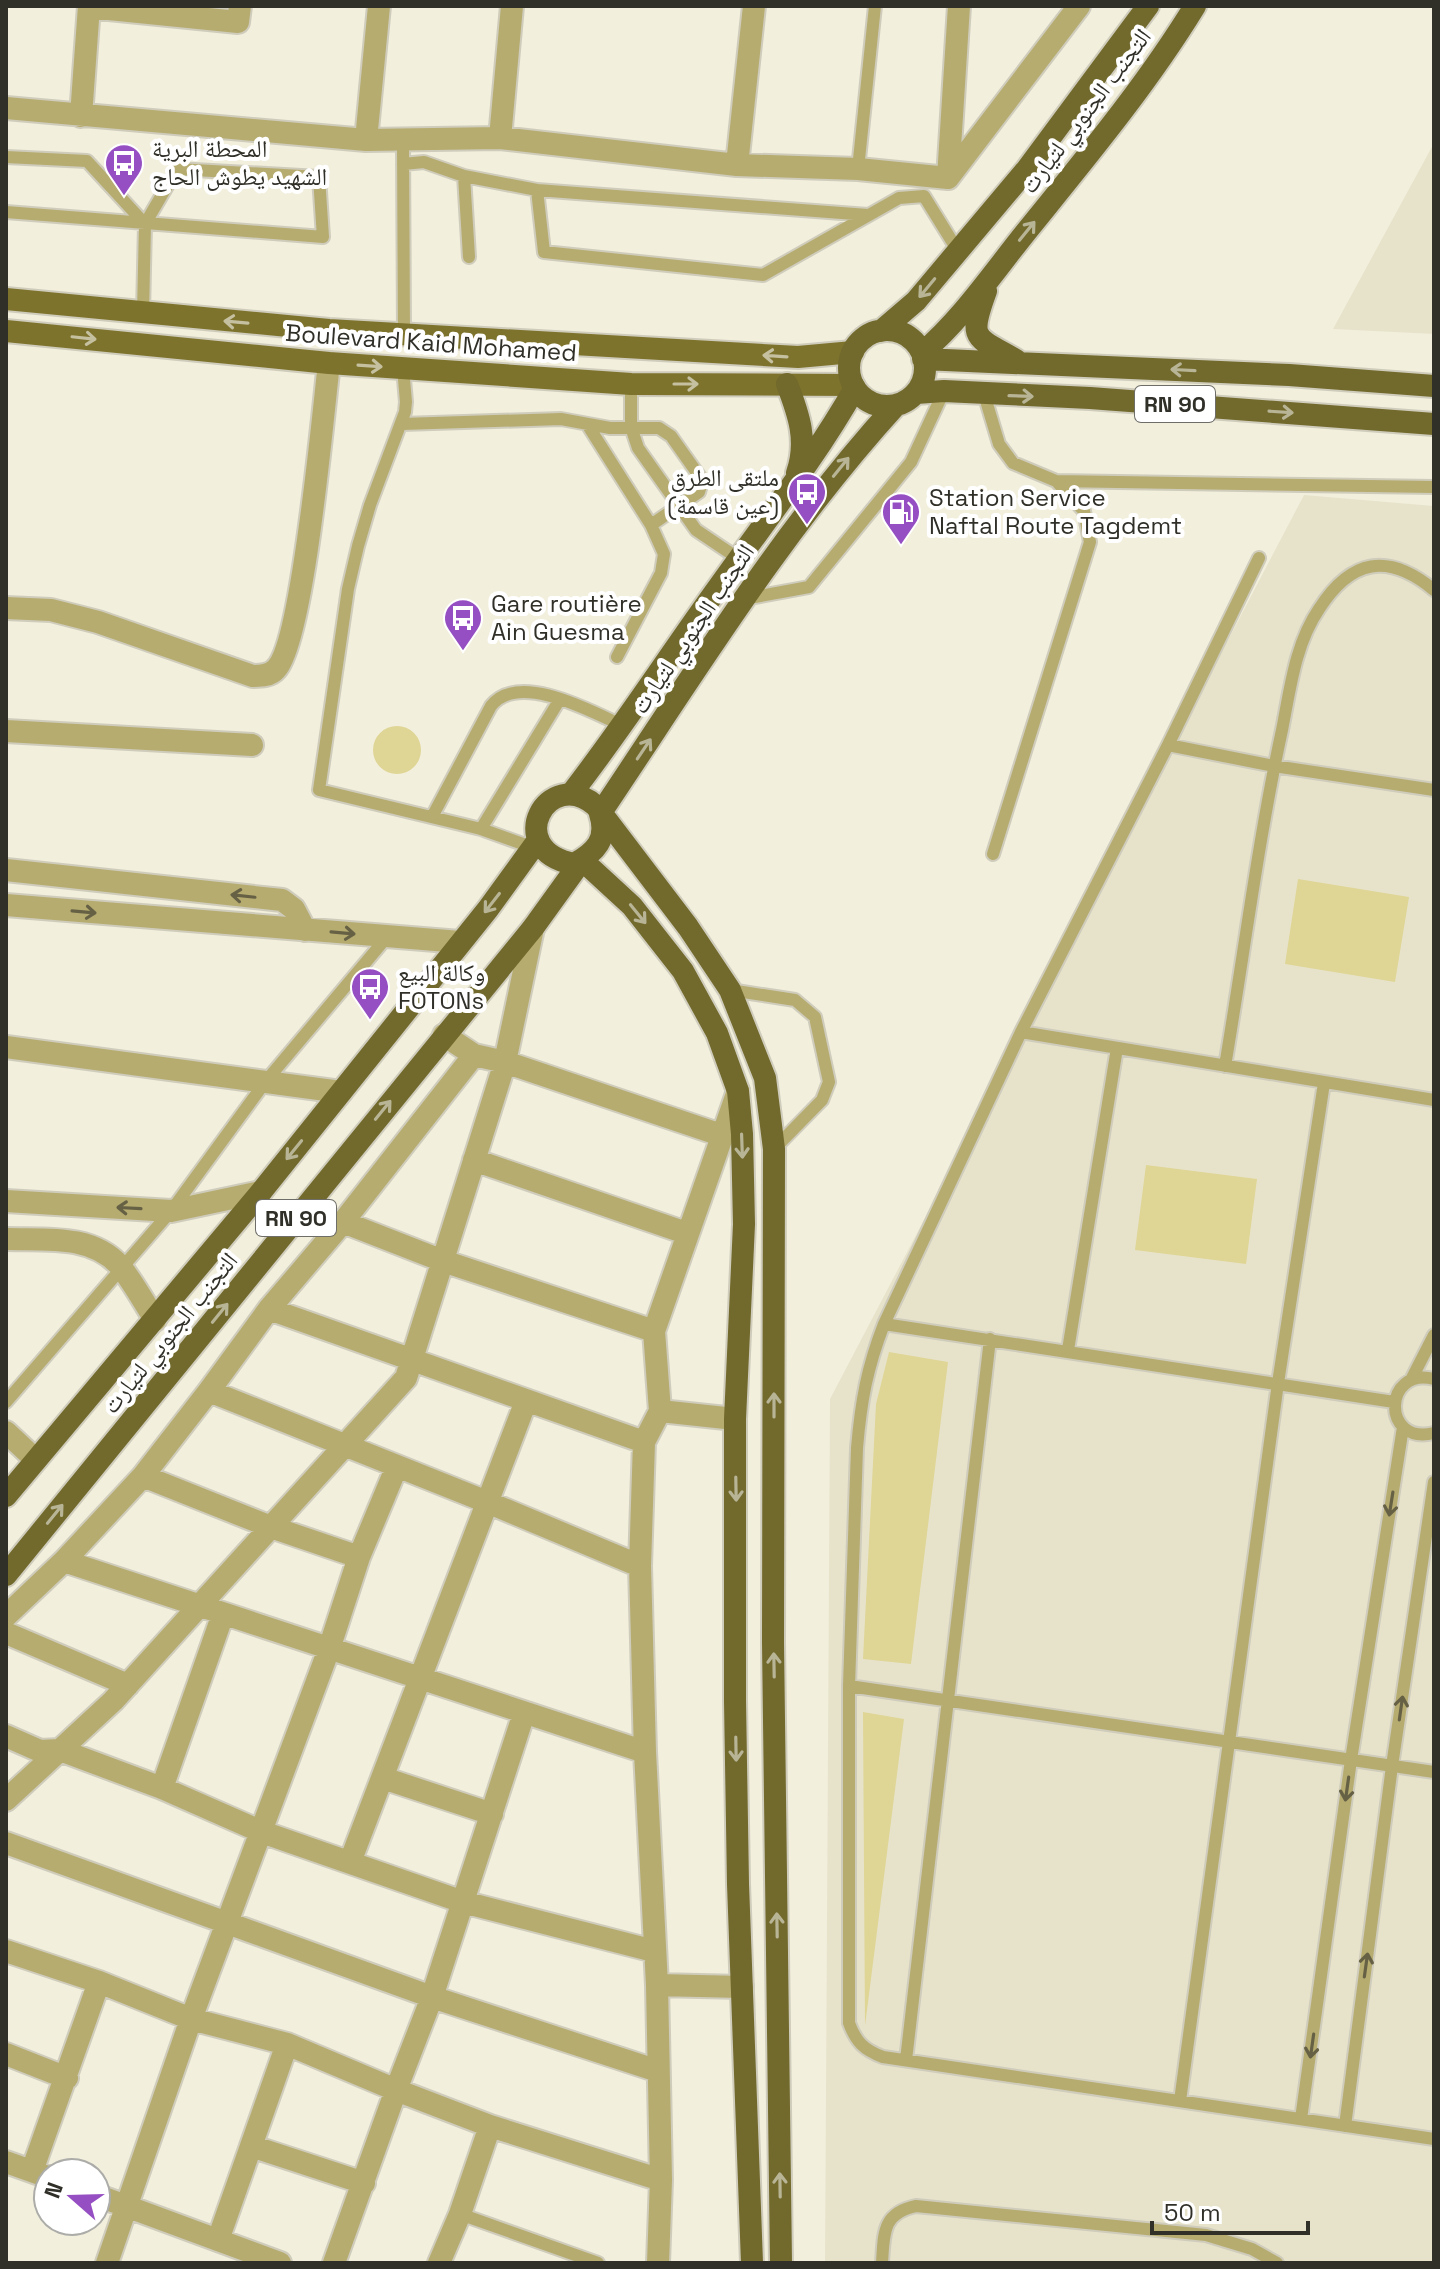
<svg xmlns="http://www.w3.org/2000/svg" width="1440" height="2269" viewBox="0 0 1440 2269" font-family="'Space Grotesk','Noto Naskh Arabic',sans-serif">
	<rect width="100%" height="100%" fill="#f2efdd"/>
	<path fill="#e7e3cb" d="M1434 143V334L1333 329Z
		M1304 495 1434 506V2263H825L830 1399Z"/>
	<path fill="#dfd595" d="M373 750a24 24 0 1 1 48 0a24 24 0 1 1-48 0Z
		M1298 879 1409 897 1395 982 1285 964Z
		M1146 1165 1257 1179 1246 1264 1135 1250Z
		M889 1352 948 1362 911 1664 863 1659 876 1404Z
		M863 1712 904 1719 865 2026Z"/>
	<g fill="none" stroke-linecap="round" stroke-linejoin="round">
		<g stroke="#cfccbc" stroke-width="16">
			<path id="service" d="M403 141 404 335
				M6 157 87 161 145 224 177 169 319 177 323 237 6 212
				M403 164 424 162 464 176 469 257
				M858 169 875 6
				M464 176 537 190 544 252 763 275 899 198 924 196 958 251
				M537 190 868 215
				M143 313 145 224
				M403 368 406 402 405 412 370 505 358 546 348 589 319 790 481 829 534 848
				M631 384V427L638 448 696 530 739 559
				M984 394 999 444 1013 463 1056 481 1084 511 1090 542 993 854
				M402 424 561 419 610 428H659L671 436 700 477 701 485 699 492 651 525
				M587 424 651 525 664 554 661 573 617 657
				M1056 481 1434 487
				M1259 558 1168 745 1021 1032 884 1324C867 1368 861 1401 857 1448L849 1686V2023C856 2042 864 2050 883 2057L1434 2139
				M744 599 809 587 911 462 944 391
				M1168 745 1274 766 1434 790
				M432 817 491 706C518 671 591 711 623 726
				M481 829 560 699
				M730 990 795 1000 815 1017 829 1082 822 1100 774 1149
				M1021 1032 1434 1100
				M1225 1066C1244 954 1258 841 1282 730 1290 690 1295 644 1319 609 1351 559 1388 552 1434 590
				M884 1324 1394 1402
				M1068 1350 1117 1048
				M1434 1379C1383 1366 1381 1446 1434 1433
				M1411 1380 1434 1335
				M6 1402 171 1211 266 1081 387 937
				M849 1686 1434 1772
				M906 2060 990 1339
				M1180 2101 1278 1383 1324 1083
				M1301 2119 1351 1760 1403 1427
				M1345 2126 1392 1766 1434 1482
				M460 2214 598 2263
				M882 2263C884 2234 882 2213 916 2206L1206 2235 1252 2249 1277 2263"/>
		</g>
		<g stroke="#cfccbc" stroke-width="26">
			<path id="minor" d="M89 7 238 22 240 6
				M6 108 366 140 500 138 737 165 858 169 948 178 959 6
				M81 116 89 6
				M500 138 512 6
				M366 140 379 6
				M737 165 754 6
				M948 178 1079 6
				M6 608 51 610 98 622 253 676C261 676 270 676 276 669 303 642 323 413 329 363
				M6 731 252 745
				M6 870 282 900 294 909 305 930
				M6 905 460 942
				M444 1035 474 1055 505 1062 721 1135
				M6 1047 341 1092
				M474 1160 686 1233
				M6 1201 171 1211 261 1192
				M343 1222 443 1261 654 1331
				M6 1239C45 1240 92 1234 120 1266 133 1282 144 1302 155 1320
				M269 1309 644 1442
				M209 1391 487 1502 640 1566
				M660 1411 654 1331 738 1091
				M6 1432 36 1460
				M143 1476 271 1527 359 1557
				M64 1561 645 1752
				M6 1616 64 1561 143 1476 209 1391 269 1309 343 1222 474 1055
				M6 1633 128 1685
				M6 1736 40 1751 60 1750 162 1788 262 1832 463 1902 654 1951
				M383 1778 492 1814
				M162 1788 223 1614
				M6 1800 113 1701 406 1378 505 1062 533 928
				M6 1843 432 1997 658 2071
				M350 1862 526 1401
				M6 1951 99 1982 191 2019 287 2044 396 2090 490 2126 661 2180
				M657 1985 645 1752 640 1566 644 1442 660 1411 735 1419
				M6 2054 67 2078
				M251 2146 364 2183
				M6 2162 48 2177
				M32 2171 99 1982
				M96 2195 280 2263
				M218 2240 287 2044
				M107 2263 191 2019 329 1649 359 1557 397 1466
				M334 2263 396 2090 432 1997 524 1713
				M439 2263 460 2214 490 2126
				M658 2263 661 2180 657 1985 742 1987"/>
		</g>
		<g stroke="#cfccbc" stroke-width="26">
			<path id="primary" d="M6 299 329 330 798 357 853 352
				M6 331 329 363 631 384 853 385"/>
		</g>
		<g stroke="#cfccbc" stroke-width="26">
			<path id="trunk" d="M986 291C968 340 974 336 1016 360
				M849 368a38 38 0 1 1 76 0a38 38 0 1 1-76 0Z
				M881 331 916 301 1027 169 1148 6
				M922 353C962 319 993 273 1026 232 1085 159 1146 86 1195 6
				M923 359 1289 375 1434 386
				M787 384C799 415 808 441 797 473
				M916 393 944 391 1090 398 1434 424
				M571 794C624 726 670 654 720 585 766 520 816 457 855 388
				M600 814C608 839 596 852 574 864 501 850 548 764 596 806L688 927 730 990 765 1078 774 1149 773 1643 781 2263
				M600 814C694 674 782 530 896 405
				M582 860 632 906 683 971 717 1033 738 1091 742 1134 744 1224 735 1419V1701L738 1884 752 2263
				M6 1496 261 1192 488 909 538 840
				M6 1575 533 928 582 860"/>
		</g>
		<use href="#service" stroke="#b6ac70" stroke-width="12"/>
		<use href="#minor" stroke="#b6ac70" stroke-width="22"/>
		<use href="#primary" stroke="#7e732d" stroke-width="22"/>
		<use href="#trunk" stroke="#72692c" stroke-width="22"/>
	</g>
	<defs><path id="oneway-shaft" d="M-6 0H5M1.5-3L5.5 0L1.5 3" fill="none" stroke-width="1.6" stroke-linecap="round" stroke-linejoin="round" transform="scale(2)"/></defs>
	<g stroke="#b8b496">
		<use href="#oneway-shaft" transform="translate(1027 231) rotate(-51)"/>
		<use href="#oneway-shaft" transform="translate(927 288) rotate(130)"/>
		<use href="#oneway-shaft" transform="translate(1183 370) rotate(-177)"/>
		<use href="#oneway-shaft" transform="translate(1021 396) rotate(2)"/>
		<use href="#oneway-shaft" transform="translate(1281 412) rotate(4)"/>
		<use href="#oneway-shaft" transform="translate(841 467) rotate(-51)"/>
		<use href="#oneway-shaft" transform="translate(644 749) rotate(-56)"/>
		<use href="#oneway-shaft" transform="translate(492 903) rotate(128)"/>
		<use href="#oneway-shaft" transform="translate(638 914) rotate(51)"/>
		<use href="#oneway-shaft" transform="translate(383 1110) rotate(-51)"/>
		<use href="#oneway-shaft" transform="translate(742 1146) rotate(88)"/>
		<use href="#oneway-shaft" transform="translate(294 1150) rotate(129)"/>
		<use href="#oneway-shaft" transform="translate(220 1313) rotate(-51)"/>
		<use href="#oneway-shaft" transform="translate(774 1405) rotate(-90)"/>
		<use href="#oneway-shaft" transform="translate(736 1489) rotate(89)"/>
		<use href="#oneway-shaft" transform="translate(55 1514) rotate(-51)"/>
		<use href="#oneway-shaft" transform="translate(774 1665) rotate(-91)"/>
		<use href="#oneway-shaft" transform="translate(736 1749) rotate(89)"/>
		<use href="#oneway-shaft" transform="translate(777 1925) rotate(-91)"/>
		<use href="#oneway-shaft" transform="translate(780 2185) rotate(-91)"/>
	</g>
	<g stroke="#c5c0a0">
		<use href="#oneway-shaft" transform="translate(236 322) rotate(-175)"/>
		<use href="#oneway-shaft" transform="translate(84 338) rotate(6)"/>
		<use href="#oneway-shaft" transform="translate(775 356) rotate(-176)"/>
		<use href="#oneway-shaft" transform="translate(370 366) rotate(4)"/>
		<use href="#oneway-shaft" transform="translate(686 384)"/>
	</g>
	<g stroke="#666145">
		<use href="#oneway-shaft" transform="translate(243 896) rotate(-174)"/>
		<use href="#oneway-shaft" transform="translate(84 912) rotate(5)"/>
		<use href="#oneway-shaft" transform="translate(343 933) rotate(5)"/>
		<use href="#oneway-shaft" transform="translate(129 1208) rotate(-177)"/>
		<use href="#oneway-shaft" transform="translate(1391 1504) rotate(99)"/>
		<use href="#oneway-shaft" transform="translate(1401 1708) rotate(-82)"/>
		<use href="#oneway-shaft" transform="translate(1347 1789) rotate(98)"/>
		<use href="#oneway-shaft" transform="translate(1366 1965) rotate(-82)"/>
		<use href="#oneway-shaft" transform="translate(1312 2046) rotate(98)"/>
	</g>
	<defs>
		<g id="bus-pin" transform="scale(2)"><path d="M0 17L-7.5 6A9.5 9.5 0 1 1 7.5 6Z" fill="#964fc2" stroke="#fff"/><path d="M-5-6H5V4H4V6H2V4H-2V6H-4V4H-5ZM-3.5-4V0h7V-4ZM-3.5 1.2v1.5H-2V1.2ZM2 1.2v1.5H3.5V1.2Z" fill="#fff"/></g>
		<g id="fuel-pin" transform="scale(2)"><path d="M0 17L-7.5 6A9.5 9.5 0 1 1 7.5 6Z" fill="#964fc2" stroke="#fff"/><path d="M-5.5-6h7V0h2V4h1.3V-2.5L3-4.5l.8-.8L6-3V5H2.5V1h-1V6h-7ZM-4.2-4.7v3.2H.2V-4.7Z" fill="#fff"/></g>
	</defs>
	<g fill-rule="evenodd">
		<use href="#bus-pin" x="124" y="163"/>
		<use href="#bus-pin" x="807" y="492"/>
		<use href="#fuel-pin" x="901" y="512"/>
		<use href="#bus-pin" x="463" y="618"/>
		<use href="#bus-pin" x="370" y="987"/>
	</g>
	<g text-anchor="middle" stroke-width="8" stroke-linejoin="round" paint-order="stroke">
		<g fill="#fff" stroke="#6e6d68" stroke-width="2">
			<rect x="1135" y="386" width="80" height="36" rx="6"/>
			<rect x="256" y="1200" width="80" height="36" rx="6"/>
		</g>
		<g font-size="22" font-weight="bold" fill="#302f28">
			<text x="1175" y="412">RN 90</text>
			<text x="296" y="1226">RN 90</text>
		</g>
		<g font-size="24" fill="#302f28" stroke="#fff">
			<text transform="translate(1086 111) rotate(-53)" y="8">التجنب الجنوبي لتيارت</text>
			<text transform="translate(431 343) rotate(4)" y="8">Boulevard Kaid Mohamed</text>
			<text transform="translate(693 629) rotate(-56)" y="8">التجنب الجنوبي لتيارت</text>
			<text transform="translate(170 1333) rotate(-51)" y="8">التجنب الجنوبي لتيارت</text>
		</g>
		<g font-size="24" fill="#302f28" stroke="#fff" text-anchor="start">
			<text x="152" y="157">المحطة البرية<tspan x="152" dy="28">الشهيد يطوش الحاج</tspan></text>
			<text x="779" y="486" text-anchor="end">ملتقى الطرق<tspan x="779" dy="28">(عين قاسمة)</tspan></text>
			<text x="929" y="506">Station Service<tspan x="929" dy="28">Naftal Route Tagdemt</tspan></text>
			<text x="491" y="612">Gare routière<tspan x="491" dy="28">Ain Guesma</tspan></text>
			<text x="398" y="981">وكالة البيع<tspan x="398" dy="28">FOTONs</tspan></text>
		</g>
	</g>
	<rect width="1440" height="2269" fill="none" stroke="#302f28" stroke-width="16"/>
	<g transform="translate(72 2197) rotate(290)"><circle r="38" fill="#ffffff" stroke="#acaca9" stroke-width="2"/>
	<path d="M0-6L14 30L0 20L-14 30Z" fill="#964fc2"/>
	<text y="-12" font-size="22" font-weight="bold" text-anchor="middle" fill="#302f28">N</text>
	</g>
	<path d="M1152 2221v12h156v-12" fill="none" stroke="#302f28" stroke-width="4"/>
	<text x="1164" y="2221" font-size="24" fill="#302f28" stroke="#ffffff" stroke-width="6" paint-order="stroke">50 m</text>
</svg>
